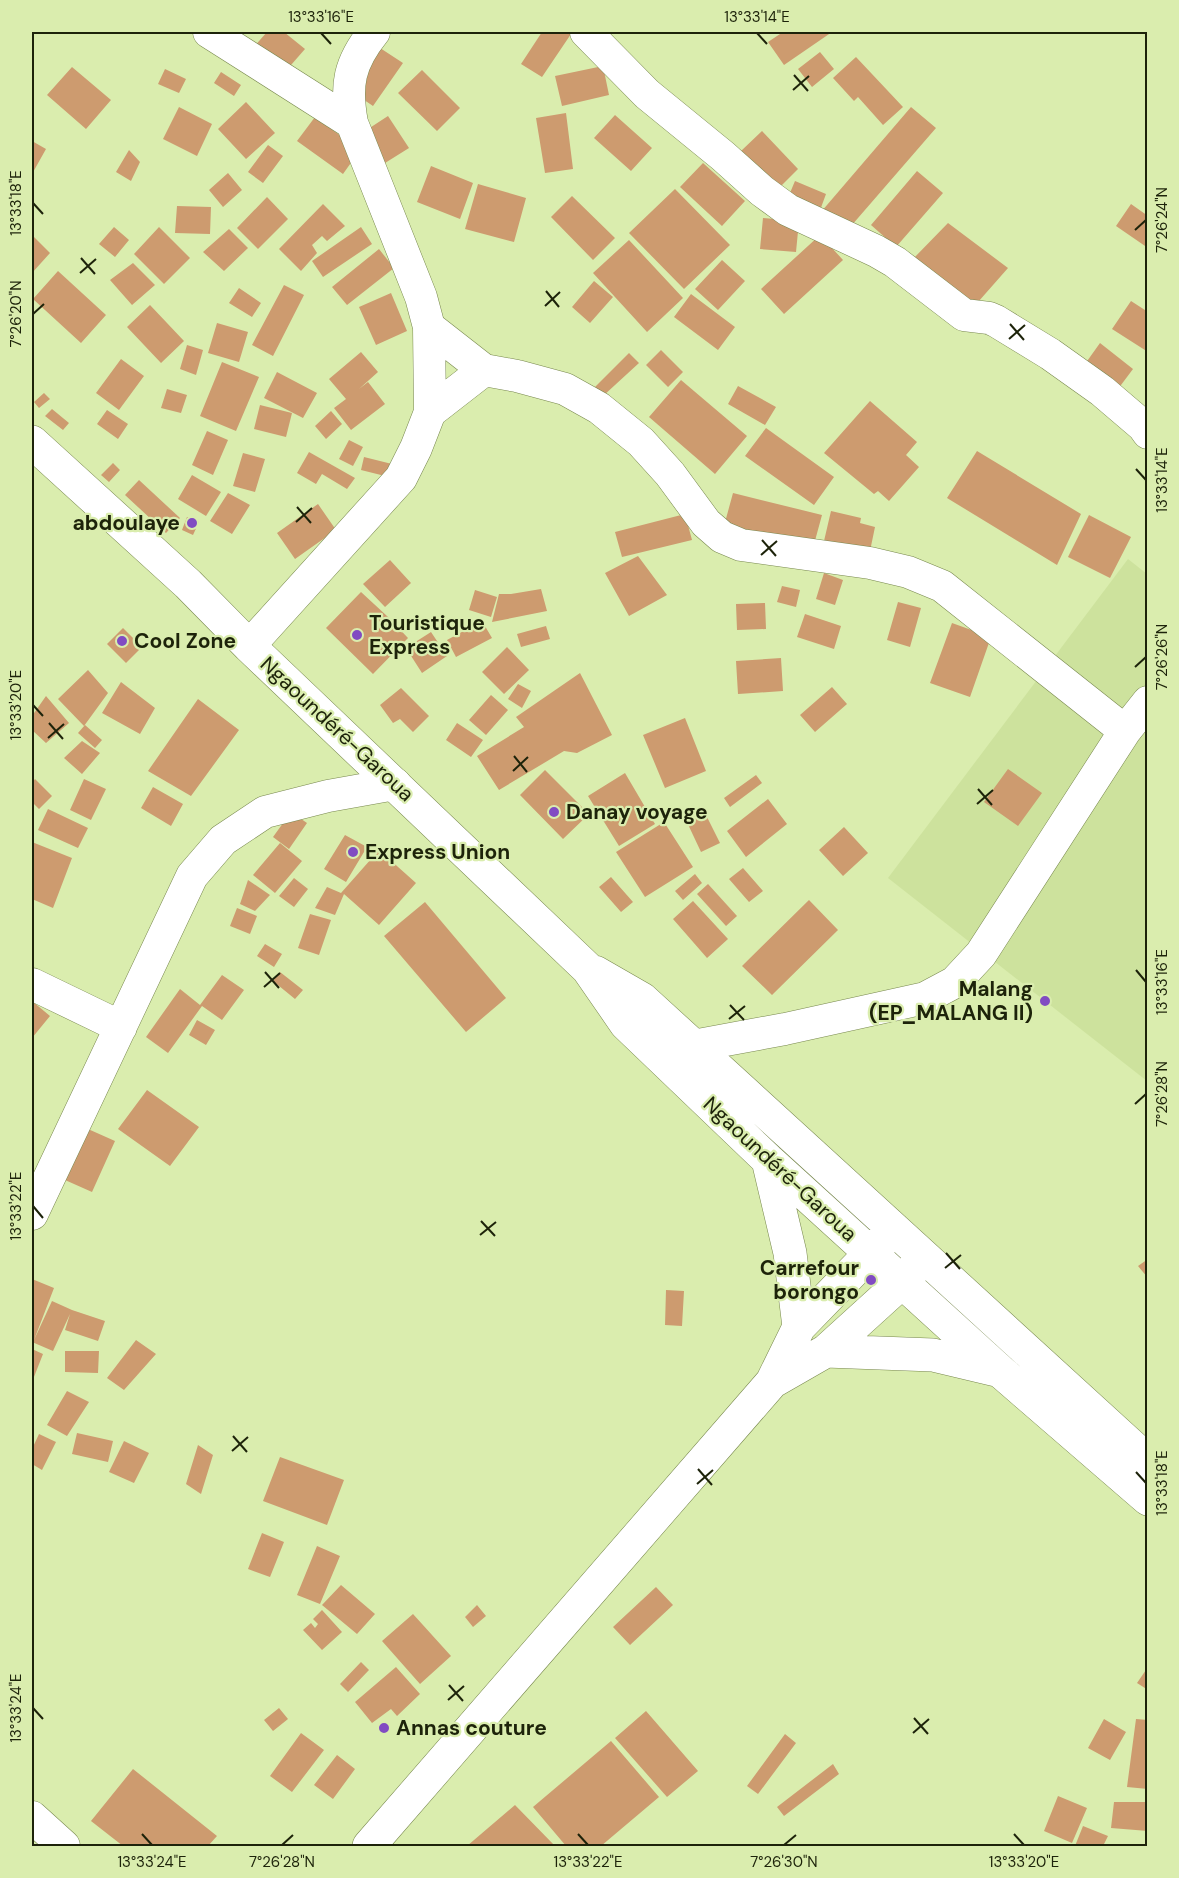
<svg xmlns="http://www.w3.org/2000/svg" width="1179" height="1878" viewBox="0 0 1179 1878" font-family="'DM Sans',sans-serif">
	<rect width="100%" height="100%" fill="#daedae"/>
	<path fill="#cde29d" d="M1128 559 1147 574V1081L888 878Z"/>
	<path fill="#cd9b6f" d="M267 32H284L305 49 284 73 253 48Z
		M542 32H567L571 34 542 77 521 64Z
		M783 32H832L784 65 768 42Z
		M380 48 403 63 373 106 351 91Z
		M820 52 834 69 812 87 798 69Z
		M856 57 903 107 883 125 858 97 854 101 833 78Z
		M603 66 609 95 562 106 555 76Z
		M72 67 111 100 86 129 47 95Z
		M165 69 186 79 179 93 158 84Z
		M422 70 460 108 437 131 398 93Z
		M221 72 241 85 234 96 214 83Z
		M246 102 275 133 246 159 218 129Z
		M179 107 212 124 197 156 163 139Z
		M911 107 936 128 845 233 821 212Z
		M566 113 573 169 545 173 536 118Z
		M615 115 652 148 631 171 594 138Z
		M388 116 409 148 385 163 365 131Z
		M315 117 360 150 343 174 297 141Z
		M762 131 798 169 778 189 741 151Z
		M32 141 46 149 32 174Z
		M268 145 283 156 263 183 248 172Z
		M129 150 140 162 131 181 116 172Z
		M703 163 745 201 722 226 680 187Z
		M431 166 473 183 460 219 417 202Z
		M917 171 943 193 896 247 871 225Z
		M228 173 242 190 223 207 209 190Z
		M795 181 826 194 819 213 787 200Z
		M478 184 526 198 514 242 465 229Z
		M675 189 730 245 684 289 629 233Z
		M572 196 615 238 593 260 551 217Z
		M267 197 288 219 258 249 237 228Z
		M323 204 345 226 327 241 322 236 312 245 317 253 301 271 279 249Z
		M1131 204 1148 216V248L1116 226Z
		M177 206 211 207 210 234 175 233Z
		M763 218 799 221 796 252 760 249Z
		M948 223 1008 268 971 310 912 260Z
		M114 227 129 240 115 257 99 244Z
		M159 227 190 258 164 284 134 254Z
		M361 227 372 244 323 277 312 261Z
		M229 229 248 248 224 271 203 252Z
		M32 235 50 253 32 273Z
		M820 235 843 260 784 314 761 289Z
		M629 240 683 298 647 332 593 273Z
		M379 249 394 268 347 305 332 287Z
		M722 260 745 281 718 310 695 289Z
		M133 263 155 285 132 305 110 280Z
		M58 271 106 315 81 343 33 299Z
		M594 281 613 297 590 323 572 307Z
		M284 285 304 295 273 356 252 345Z
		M239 288 261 303 252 317 229 303Z
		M391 293 407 331 376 345 359 307Z
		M691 294 735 327 718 350 674 317Z
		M1131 301 1148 312V352L1112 329Z
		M150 305 184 341 161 363 127 327Z
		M217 323 248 332 239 362 208 353Z
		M1100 343 1133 369 1118 389 1085 364Z
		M187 345 203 350 196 375 180 369Z
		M661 350 683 372 668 387 646 365Z
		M361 352 378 372 359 389 368 382 385 404 351 430 334 408 346 399 329 379Z
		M629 353 639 363 603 396 595 387Z
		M121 359 144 376 119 410 96 393Z
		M222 362 259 377 236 431 200 416Z
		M277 372 317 393 303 418 264 398Z
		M681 380 747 436 715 474 649 417Z
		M738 386 776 407 765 425 728 404Z
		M167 389 187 395 181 413 161 408Z
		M44 393 50 399 39 408 34 402Z
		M870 401 917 442 906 455 919 467 889 501 878 491 874 494 824 453Z
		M260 405 292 413 286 437 254 429Z
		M52 409 69 423 63 430 45 416Z
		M107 410 128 424 118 439 97 424Z
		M331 411 342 424 326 439 315 426Z
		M766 428 834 477 814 505 745 456Z
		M207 431 228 440 213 475 192 465Z
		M349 440 363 447 353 466 339 459Z
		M977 451 1081 514 1057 565 947 498Z
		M309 452 355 478 347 489 322 474 316 484 297 473Z
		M243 453 265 459 255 492 233 486Z
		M364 457 392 464 389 477 361 470Z
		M113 463 120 470 109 482 101 475Z
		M192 475 221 492 206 516 178 499Z
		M139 480 180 518 166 533 125 495Z
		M228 493 250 505 232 534 210 521Z
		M733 493 822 515 813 548 724 526Z
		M318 504 336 530 295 559 277 533Z
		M831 511 861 518 860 523 875 527 870 551 824 541Z
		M685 514 692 540 622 557 615 532Z
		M1089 515 1131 537 1110 578 1068 557Z
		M187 517 199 522 193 535 182 530Z
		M638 556 667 595 629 616 605 573Z
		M390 560 411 583 385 607 363 584Z
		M824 573 843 580 835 605 816 599Z
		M782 586 800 590 796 607 777 602Z
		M541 589 547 611 492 622 499 594H511Z
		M475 590 497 597 491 617 469 610Z
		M361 592 387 616 408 638 373 674 326 628Z
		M898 602 921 608 910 647 887 640Z
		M765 603 766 629 737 630 736 604Z
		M805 614 841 626 834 649 797 637Z
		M482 621 492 638 456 657 447 640Z
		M952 623 991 637 970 697 930 683Z
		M546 626 550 639 521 647 517 634Z
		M123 628 142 647 126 663 107 644Z
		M431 632 447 656 422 673 406 648Z
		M507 647 529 670 504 694 482 672Z
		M781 658 783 691 738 694 736 661Z
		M88 670 108 693 84 726 58 699Z
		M580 673 612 735 577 753 564 751 499 790 477 756 524 727 516 717Z
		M121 682 155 708 140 734 102 713Z
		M518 684 531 691 522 708 508 699Z
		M832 687 847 704 815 732 800 715Z
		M401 688 429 716 413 732 400 719 393 723 380 705Z
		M491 695 508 710 486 735 469 720Z
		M46 696 69 723 46 743 32 730V716Z
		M198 699 239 730 191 796 148 771Z
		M685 718 706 771 665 788 643 735Z
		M457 723 483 740 471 757 446 740Z
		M85 725 102 740 95 748 78 733Z
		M82 741 100 753 82 774 64 758Z
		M1008 769 1042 793 1018 826 984 802Z
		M545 770 589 814 563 839 520 795Z
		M625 773 655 824 619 846 588 796Z
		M756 775 762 783 730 807 724 798Z
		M35 779 52 796 39 809 32 802V783Z
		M84 779 106 789 91 820 70 810Z
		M153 787 183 804 171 826 141 808Z
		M768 799 787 824 746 857 727 831Z
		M48 809 88 828 78 848 38 830Z
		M703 809 720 843 701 852 685 818Z
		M291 812 307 823 289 849 273 837Z
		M664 822 693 867 645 897 616 852Z
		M844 827 868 853 843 876 819 850Z
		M345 835 367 847 346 882 324 869Z
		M32 842 72 858 53 908 32 899Z
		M280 843 302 861 275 893 253 875Z
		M379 850 416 883 379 925 344 894 335 915 315 908 327 887 341 893Z
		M743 868 763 891 749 902 729 879Z
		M695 874 702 883 683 900 675 891Z
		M611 877 633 902 621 912 599 887Z
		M294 878 308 889 294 907 279 896Z
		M248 880 270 895 255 911 240 904Z
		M708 884 737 916 726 926 697 894Z
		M809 900 838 930 772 995 742 966Z
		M693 901 728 939 707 958 673 919Z
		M425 902 506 998 466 1032 384 936Z
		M237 908 257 916 250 934 230 926Z
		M310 914 331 920 319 955 298 948Z
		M265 944 282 954 274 967 257 956Z
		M280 972 303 990 295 999 273 981Z
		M222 975 244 990 222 1020 202 1006 168 1053 146 1037 180 989 200 1005Z
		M32 1001 50 1016 32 1038Z
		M197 1020 215 1030 206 1045 189 1035Z
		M147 1090 199 1127 170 1166 118 1129Z
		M88 1129 115 1141 92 1192 65 1180Z
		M1148 1259V1278L1138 1266Z
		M32 1279 54 1288 34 1340 52 1301 72 1310 105 1321 98 1341 65 1330 70 1314 53 1351 32 1342Z
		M666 1290 684 1291 682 1326 665 1325Z
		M136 1340 156 1354 124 1390 107 1378Z
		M32 1349 43 1354 32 1382Z
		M65 1351H99L98 1373 65 1372Z
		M67 1391 89 1402 67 1436 47 1425Z
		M77 1433 113 1441 108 1462 72 1454Z
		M39 1434 56 1442 42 1470 32 1464V1449Z
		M124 1441 149 1453 134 1483 109 1472Z
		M198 1445 213 1455 201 1494 186 1484Z
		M280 1457 344 1480 327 1525 263 1501Z
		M262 1533 284 1542 270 1577 248 1569Z
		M317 1546 340 1556 320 1604 297 1595Z
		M341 1585 375 1614 357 1634 322 1605Z
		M656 1587 673 1605 630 1645 613 1627Z
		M477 1605 486 1616 473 1627 465 1617Z
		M322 1610 342 1632 322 1650 303 1630 311 1623 315 1628 318 1624 313 1619Z
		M413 1614 451 1656 420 1684 382 1641Z
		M361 1662 369 1670 348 1692 340 1684Z
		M396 1667 420 1694 397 1716 391 1709 372 1723 355 1702Z
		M1148 1667V1690L1137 1683Z
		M279 1708 288 1719 273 1731 264 1720Z
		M646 1711 698 1771 667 1797 615 1738Z
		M1104 1719 1126 1732 1110 1760 1088 1748Z
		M1136 1719 1148 1720V1789L1127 1787Z
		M301 1733 324 1750 292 1792 270 1776Z
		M785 1734 796 1743 758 1794 747 1786Z
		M611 1741 659 1797 601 1846H566L533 1807Z
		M337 1755 355 1769 333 1799 314 1785Z
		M833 1764 839 1774 784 1816 777 1807Z
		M133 1769 217 1836 208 1846H123L91 1821Z
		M1058 1796 1087 1808 1072 1843 1044 1831Z
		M1114 1802H1148V1831L1111 1828Z
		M515 1805 555 1846H467Z
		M1083 1826 1108 1836 1103 1846H1075Z"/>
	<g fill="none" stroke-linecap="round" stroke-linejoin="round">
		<g stroke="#78884e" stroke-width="33">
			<path id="minor" d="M209 32 352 123
				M586 32 647 94 723 156 762 191 788 210 876 251 895 262 964 315 989 318 996 321 1050 354 1102 391 1143 426 1148 433
				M429 327 484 370 517 376 565 389 599 408 641 442 670 474 706 523 722 537 741 545 870 563 908 572 942 586 1125 731
				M430 412 484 370
				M249 646 401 478 416 448 430 412 429 327 421 297 352 123C345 85 349 63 374 32
				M32 984 121 1027
				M693 1046 785 1029 925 998 955 982 981 954 1125 731 1148 702
				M32 1214 192 876 223 840 265 812 328 796 395 784
				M32 1817 64 1846"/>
		</g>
		<g stroke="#78884e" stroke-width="34">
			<path id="trunk" d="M32 442 188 584 249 646 588 969 626 1024 768 1160 1000 1371 1148 1499
				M595 972 642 999 1148 1461
				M768 1160 790 1253 799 1327
				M826 1351 933 1355 996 1370
				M772 1382 826 1351 902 1282 917 1265
				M369 1846 772 1382 799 1327 894 1229"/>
		</g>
		<use href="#minor" stroke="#fff" stroke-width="32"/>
		<use href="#trunk" stroke="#fff" stroke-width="33"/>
	</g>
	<path fill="none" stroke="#1d230a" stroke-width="2" d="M321 33 331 44M757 33 767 44M794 75 808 91M793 90 809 76M33 203 43 214M1135 230 1146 220M81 258 95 274M80 273 96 259M546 291 559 307M545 306 560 292M33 314 44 304M1010 324 1024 340M1009 339 1025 325M1136 469 1146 480M297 507 311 523M296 522 312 508M762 540 776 556M761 555 777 541M1135 667 1146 657M33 705 43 716M49 723 63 739M48 738 64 724M514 756 527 772M513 771 528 757M978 789 992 805M977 804 993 790M1136 970 1146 982M265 972 279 988M264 987 280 973M730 1005 744 1020M729 1019 745 1006M1135 1104 1146 1094M33 1206 43 1218M481 1221 495 1236M480 1235 496 1222M946 1253 960 1269M945 1268 961 1255M233 1436 247 1452M232 1451 248 1437M698 1469 712 1485M1136 1472 1146 1483M697 1484 713 1470M449 1685 463 1701M448 1700 464 1686M33 1708 43 1719M914 1718 928 1734M913 1733 929 1719M142 1834 152 1845M578 1834 588 1845M1014 1834 1024 1845M282 1845 293 1835M784 1845 796 1835"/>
	<g fill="#814bc2" stroke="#daedae" stroke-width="2">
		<circle cx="192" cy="523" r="6"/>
		<circle cx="357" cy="635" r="6"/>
		<circle cx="122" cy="641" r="6"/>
		<circle cx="554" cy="812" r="6"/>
		<circle cx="353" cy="852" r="6"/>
		<circle cx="1045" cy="1001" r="6"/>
		<circle cx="871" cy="1280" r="6"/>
		<circle cx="384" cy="1728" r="6"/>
	</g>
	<g text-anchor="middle" stroke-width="4.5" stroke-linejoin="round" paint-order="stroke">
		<g font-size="21" font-weight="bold" fill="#1d230a" stroke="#daedae" text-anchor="start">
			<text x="180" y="530" text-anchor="end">abdoulaye</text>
			<text x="369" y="630">Touristique<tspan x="369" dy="24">Express</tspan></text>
			<text x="134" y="648">Cool Zone</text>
			<text x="566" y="819">Danay voyage</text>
			<text x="365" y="859">Express Union</text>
			<text x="1033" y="996" text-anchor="end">Malang<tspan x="1033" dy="24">(EP_MALANG II)</tspan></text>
			<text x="859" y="1275" text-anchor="end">Carrefour<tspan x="859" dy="24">borongo</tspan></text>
			<text x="396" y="1735">Annas couture</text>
		</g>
		<g font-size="21" fill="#1d230a" stroke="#daedae">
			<text transform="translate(337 729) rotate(43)" y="7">Ngaoundéré-Garoua</text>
			<text transform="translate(780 1169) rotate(43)" y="7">Ngaoundéré-Garoua</text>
		</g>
	</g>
	<rect width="1179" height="1878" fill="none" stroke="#daedae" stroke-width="66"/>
	<rect x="33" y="33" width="1113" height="1812" fill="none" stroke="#1d230a" stroke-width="2"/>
	<g font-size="15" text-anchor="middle" fill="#1d230a">
		<text x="321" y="22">13°33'16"E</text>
		<text x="757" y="22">13°33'14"E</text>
		<text transform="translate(16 203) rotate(-90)" y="5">13°33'18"E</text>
		<text transform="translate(1162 220) rotate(-90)" y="5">7°26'24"N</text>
		<text transform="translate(16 314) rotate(-90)" y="5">7°26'20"N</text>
		<text transform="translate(1162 480) rotate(-90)" y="5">13°33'14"E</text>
		<text transform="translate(1162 657) rotate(-90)" y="5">7°26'26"N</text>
		<text transform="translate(16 705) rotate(-90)" y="5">13°33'20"E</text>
		<text transform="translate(1162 982) rotate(-90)" y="5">13°33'16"E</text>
		<text transform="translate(1162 1094) rotate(-90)" y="5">7°26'28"N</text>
		<text transform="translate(16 1206) rotate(-90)" y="5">13°33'22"E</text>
		<text transform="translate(1162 1483) rotate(-90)" y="5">13°33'18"E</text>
		<text transform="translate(16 1708) rotate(-90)" y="5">13°33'24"E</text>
		<text x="152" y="1867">13°33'24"E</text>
		<text x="282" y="1867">7°26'28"N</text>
		<text x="588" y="1867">13°33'22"E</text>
		<text x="784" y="1867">7°26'30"N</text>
		<text x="1024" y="1867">13°33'20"E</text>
	</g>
</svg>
